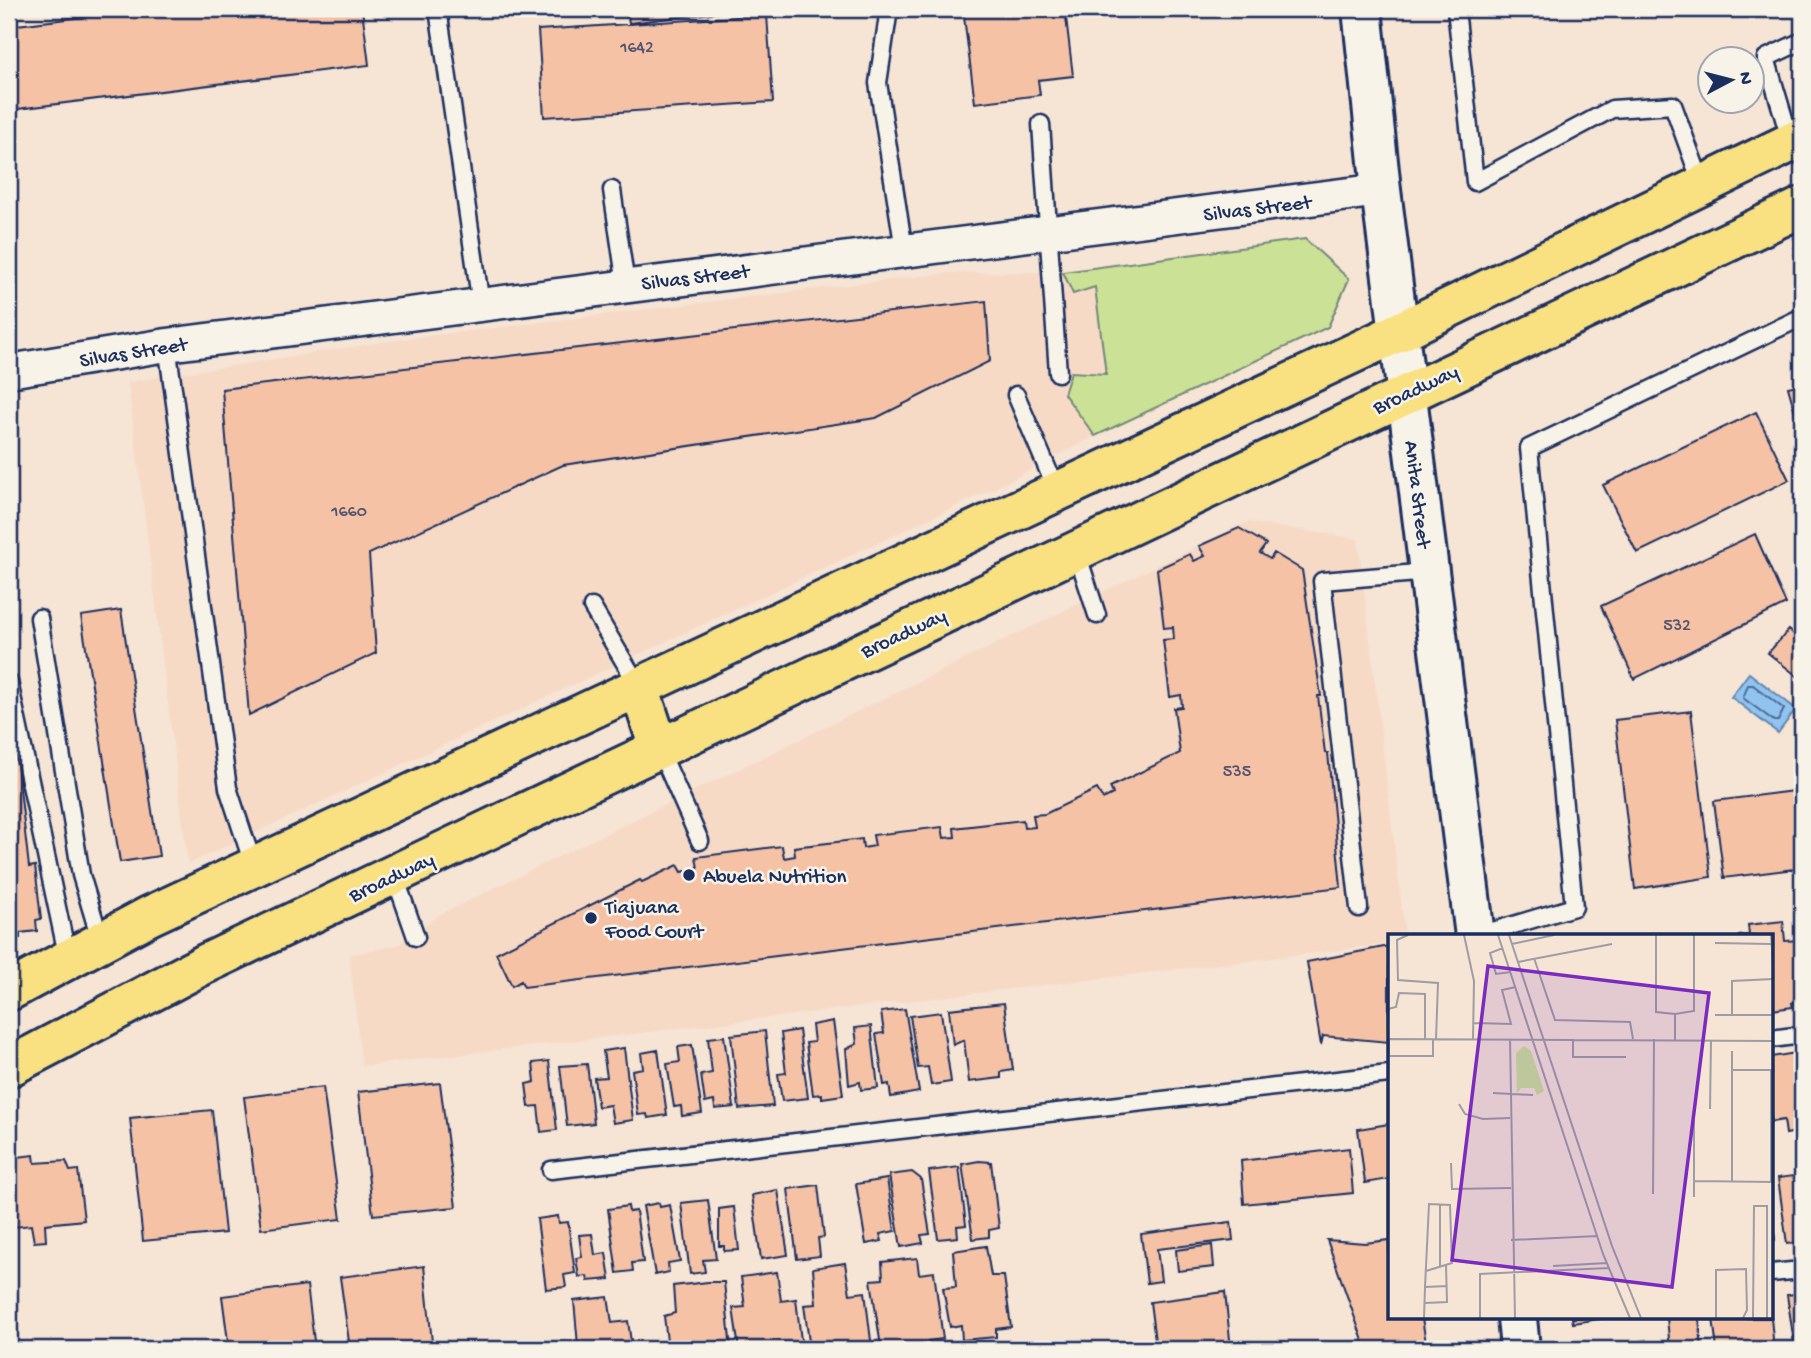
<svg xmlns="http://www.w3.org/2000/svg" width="1811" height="1358" viewBox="0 0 1811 1358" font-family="'Gochi Hand',sans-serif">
	<rect width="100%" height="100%" fill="#f6e4d4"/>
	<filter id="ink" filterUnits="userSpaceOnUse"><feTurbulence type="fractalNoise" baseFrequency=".0143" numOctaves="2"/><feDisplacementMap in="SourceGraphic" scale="14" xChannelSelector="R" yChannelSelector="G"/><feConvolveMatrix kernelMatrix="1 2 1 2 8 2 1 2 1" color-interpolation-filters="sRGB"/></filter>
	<g filter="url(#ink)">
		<path fill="#f6dac6" d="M1063 272 1073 294 1095 286 1106 374 1064 393 1095 436 995 488 188 864 128 382 396 340 947 273Z
			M1247 522 1358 539 1405 936H1389V944L362 1066 349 955 398 945 441 914Z"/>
		<path fill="#cbe196" stroke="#73887a" stroke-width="2" d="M1305 239 1349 279 1328 327 1095 436 1064 394 1071 372 1106 374 1095 287 1073 294 1063 272Z"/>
		<path fill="#91c3ee" stroke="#6288b4" stroke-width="2" d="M1749 673 1796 709 1778 733 1731 697Z"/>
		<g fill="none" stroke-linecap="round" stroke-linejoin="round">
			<path stroke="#4a6a98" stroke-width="2" d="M1748 685H1753L1784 709 1778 721H1774L1743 698Z"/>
		</g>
		<path fill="#f5c2a6" stroke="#1b2f5e" stroke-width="2" d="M150 9H362L369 65 9 110V26Z
			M627 9H746L629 23Z
			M963 9H1065L1073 76 1038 80 1040 95 975 103Z
			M767 15 773 102 544 117 538 30Z
			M986 301 990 361 876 418 563 465 369 554 376 653 249 715 222 389Z
			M1802 384V437L1788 387Z
			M1756 412 1789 480 1637 553 1603 485Z
			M1239 528 1266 544 1260 553 1270 559 1274 553 1302 570 1321 696H1318L1325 753H1328L1341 887 524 987 521 981 512 986 496 953 640 880 642 882 678 865 682 872 698 868 696 857 782 846 784 858 795 856 794 847 862 839 863 848 875 846 873 835 942 827 944 838 955 837 954 828 1023 820 1024 828 1035 827 1033 815 1045 814 1097 789 1103 799 1113 794 1110 787 1180 753 1174 708 1182 707 1181 695 1170 697 1163 640 1174 639 1173 627 1164 628 1157 569 1190 554 1194 561 1205 556 1199 546Z
			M1755 534 1786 604 1634 679 1601 606Z
			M121 610 159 856 120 862 81 616Z
			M1789 630 1802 641V680L1768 653Z
			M9 694 29 867 35 866 41 919 36 920 37 931 20 933V938L9 940Z
			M1691 711 1711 877 1635 889 1615 720Z
			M1802 790V868L1724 878 1714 801Z
			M1783 921 1785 941 1800 940 1802 1002 1792 1003 1793 1007 1771 1010V936H1738L1749 935 1748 925Z
			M1389 946V1042L1323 1036 1321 1045 1307 962Z
			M1004 1003 1013 1070 1001 1072V1078L969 1082 964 1040 953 1045 949 1009Z
			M905 1009 919 1092 891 1097 889 1084 884 1085 876 1034 884 1033 881 1012Z
			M941 1012 951 1082 931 1085 928 1067 918 1068 910 1016Z
			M833 1021 843 1095 822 1098V1094L813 1095 806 1043 814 1042 812 1025Z
			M871 1026 878 1088 861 1090 860 1082 849 1085 846 1049 857 1044 855 1028Z
			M799 1030 808 1098 782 1101 778 1074 786 1073 781 1033Z
			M765 1031 773 1106 739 1109 731 1035Z
			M724 1036 734 1107 715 1109 714 1101 705 1103 701 1075 712 1073 708 1038Z
			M692 1045 702 1113 682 1116 681 1106 674 1107 667 1064 680 1062 678 1047Z
			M624 1048 633 1120 613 1123 610 1105 598 1107 594 1078 607 1077 603 1051Z
			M658 1050 667 1115 648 1118 647 1114 638 1115 632 1070 643 1068 641 1053Z
			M1802 1052V1131L1786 1134 1784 1120 1771 1122V1057Z
			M549 1061 557 1130 541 1132 538 1106 529 1107 526 1084 535 1082 533 1063Z
			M587 1064 594 1123 567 1126 560 1066Z
			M440 1083 456 1207 373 1215 358 1092Z
			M323 1087 341 1219 261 1229 244 1097Z
			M212 1110 225 1233 143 1241 130 1118Z
			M1389 1124V1179L1365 1183 1358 1129Z
			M1349 1148 1353 1193 1244 1204 1241 1161Z
			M34 1155 35 1163 66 1161 70 1171 78 1170 84 1220 45 1224 46 1241 34 1242 31 1225 15 1227 9 1158Z
			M979 1161 991 1162 999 1228 989 1230V1237L973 1239 962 1164Z
			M959 1167 966 1225 957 1226 958 1237 938 1239 929 1171Z
			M912 1172 921 1179 930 1234 921 1235 923 1243 901 1247 889 1175Z
			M1802 1175V1242L1787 1244 1778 1178Z
			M887 1179 895 1231 880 1234 882 1241 866 1244 856 1184Z
			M818 1185 824 1237 818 1238 820 1256 797 1259 788 1189Z
			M778 1190 788 1255 761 1259 752 1195Z
			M708 1200 716 1259 703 1260 705 1272 690 1274 681 1203Z
			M659 1203 660 1207 670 1205 680 1261 668 1263 669 1272 655 1275 643 1206Z
			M628 1206 629 1212 636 1211 643 1262 632 1263 633 1271 617 1273 608 1209Z
			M1771 1206 1775 1240 1771 1241Z
			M734 1207 739 1250 724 1251V1246H719V1209Z
			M558 1216 559 1223 568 1222 575 1273 564 1275 566 1287 546 1289 537 1219Z
			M1231 1222 1233 1240 1157 1249 1161 1281 1147 1283 1141 1234Z
			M592 1234 595 1255 606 1253 610 1279 588 1281 587 1276 579 1277 576 1258 582 1257 579 1235Z
			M1327 1240 1365 1243 1389 1240V1318H1422L1427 1349H1366Z
			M1212 1245 1214 1267 1178 1271 1176 1250Z
			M986 1246 991 1276H1004L1011 1327 996 1329V1337L962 1340 961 1325 950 1327 943 1288 956 1287 953 1251Z
			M917 1258 919 1274 934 1272 943 1339 928 1341V1344L881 1347 871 1280 883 1279 882 1262Z
			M845 1263 850 1294 865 1292 872 1349H810L804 1305 816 1304 813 1268Z
			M424 1266 432 1342 421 1343 422 1349H350L340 1277Z
			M777 1272 781 1301 796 1299 802 1349H739L733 1308 745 1307 741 1277Z
			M708 1282H724L731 1349H668L664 1316 675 1313 673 1286Z
			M307 1285 315 1349H229L222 1296Z
			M1225 1292 1231 1349H1156L1150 1302Z
			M1802 1293V1349H1795L1787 1295Z
			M608 1297 612 1323 628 1321 632 1349H567L578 1345 574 1301Z
			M1572 1318H1605L1573 1323Z
			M1667 1318H1699L1702 1349H1670Z
			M1713 1318H1771L1774 1349H1717Z
			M1646 1340 1647 1349H1577Z"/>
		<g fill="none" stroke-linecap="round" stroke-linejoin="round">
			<g stroke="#1b2f5e" stroke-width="21">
				<path id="service" d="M438 9 481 305
					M889 9 878 83 904 250
					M1456 9 1475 182 1612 109 1673 105 1702 185
					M1041 124 1058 373
					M1791 142 1766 58 1802 41
					M612 190 626 285
					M167 345 228 788 254 867
					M1016 395 1057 491
					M1076 550 1097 615
					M592 607 639 687
					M39 618 81 875 101 942
					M9 682 68 959
					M659 748 700 841
					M394 874 416 937
					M1359 908 1322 581 1429 572
					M1476 936 1574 907 1529 448 1802 317
					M1771 1039 1802 1035
					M551 1170 1389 1074
					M1771 1273 1802 1270"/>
			</g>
			<g stroke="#1b2f5e" stroke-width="37">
				<path id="minor" d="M9 371 167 345 1381 190"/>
			</g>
			<g stroke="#1b2f5e" stroke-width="44">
				<path id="tertiary" d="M1362 9 1381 190 1475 936
					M1517 1318 1520 1349"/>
			</g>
			<g stroke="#1b2f5e" stroke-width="44">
				<path id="primary" d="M639 687 659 748
					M9 991 149 916 1399 332 1802 137
					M9 1067 205 964 1802 207"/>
			</g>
			<use href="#service" stroke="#f7f3e8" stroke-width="16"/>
			<use href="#minor" stroke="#f7f3e8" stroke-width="32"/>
			<use href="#tertiary" stroke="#f7f3e8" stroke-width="38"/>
			<use href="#primary" stroke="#f9e181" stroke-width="38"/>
		</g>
	</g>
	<g fill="#1b2f5e" stroke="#f7f3e8" stroke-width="2.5">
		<circle cx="689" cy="875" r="7"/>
		<circle cx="591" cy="918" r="7"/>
	</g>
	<g text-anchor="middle" stroke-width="5" stroke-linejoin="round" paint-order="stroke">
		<g font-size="18" fill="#525470">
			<text x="637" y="52">1642</text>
			<text x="349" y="516">1660</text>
			<text x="1677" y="630">532</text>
			<text x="1237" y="776">535</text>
		</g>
		<g font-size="21" fill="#1b2f5e" stroke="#f7f3e8">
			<text transform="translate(1257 207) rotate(-7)" y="7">Silvas Street</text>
			<text transform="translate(695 276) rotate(-7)" y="7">Silvas Street</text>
			<text transform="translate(133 351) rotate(-9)" y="7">Silvas Street</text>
			<text transform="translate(1415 388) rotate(-25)" y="7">Broadway</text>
			<text transform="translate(1419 494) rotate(83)" y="7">Anita Street</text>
			<text transform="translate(903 632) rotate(-25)" y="7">Broadway</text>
			<text transform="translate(391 876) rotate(-25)" y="7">Broadway</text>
		</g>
		<g font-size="21" fill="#1b2f5e" stroke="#f7f3e8" text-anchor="start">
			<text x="703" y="882">Abuela Nutrition</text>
			<text x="605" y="913">Tiajuana<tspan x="605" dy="24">Food Court</tspan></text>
		</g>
	</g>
	<g transform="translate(1388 934)">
		<rect width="385" height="385" fill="#f6e4d4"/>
		<path d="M136 112 143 117 156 157 149 161 146 154H133L129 159 128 119Z" fill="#cbe196"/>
		<path fill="none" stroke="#9e9ca5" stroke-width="2" d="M20 1 9 6 10 46 50 49 48 105M76 1 86 47 85 105M110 1 215 320 242 384M121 1 224 312 253 384M268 1V78L287 80 306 77V1M383 1 385 31M327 9 383 10M124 10 166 1M115 14 102 19 108 40 123 38M146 24 167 86 242 88 245 105M130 28 224 10M0 75 8 73 11 59 37 60V105M287 80V106M344 80V47L385 45M327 81H385M86 89 123 90 114 56 128 53M0 105 385 107M122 105 127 384M185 105V123H238M344 117V248M1 122H45V105M344 136H385M0 152 1 105M105 159 145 161M71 170 77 180 95 185 122 184M322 175 323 106M63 229 64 255 123 254M306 247 385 248M383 248V136M265 260 266 105M306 263V186M0 271V312M123 306 210 302M165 332 219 329M52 333V271M37 353 59 352M37 369 59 368 58 331M36 384 37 353 41 270 62 271 64 329 38 337M92 384V340L221 334M328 384V336L358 335 359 376 355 384M365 384 366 272H379V384"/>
		<path fill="#7b2cbf" fill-opacity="0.15" stroke="#7b2cbf" stroke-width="3.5" d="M100 32 321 59 284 353 64 326Z"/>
		<rect width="385" height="385" fill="none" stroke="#1b2f5e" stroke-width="3.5"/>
	</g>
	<rect width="1811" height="1358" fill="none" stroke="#f7f3e8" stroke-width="35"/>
	<rect x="18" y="18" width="1776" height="1323" fill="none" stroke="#1b2f5e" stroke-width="2.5" filter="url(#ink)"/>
	<g transform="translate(1731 80) rotate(83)"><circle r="33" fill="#f7f3e8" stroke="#9fa5b1" stroke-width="2"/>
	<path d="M0-5L12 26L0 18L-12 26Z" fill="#1b2f5e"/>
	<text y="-10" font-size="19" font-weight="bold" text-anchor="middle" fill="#1b2f5e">N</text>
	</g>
</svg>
